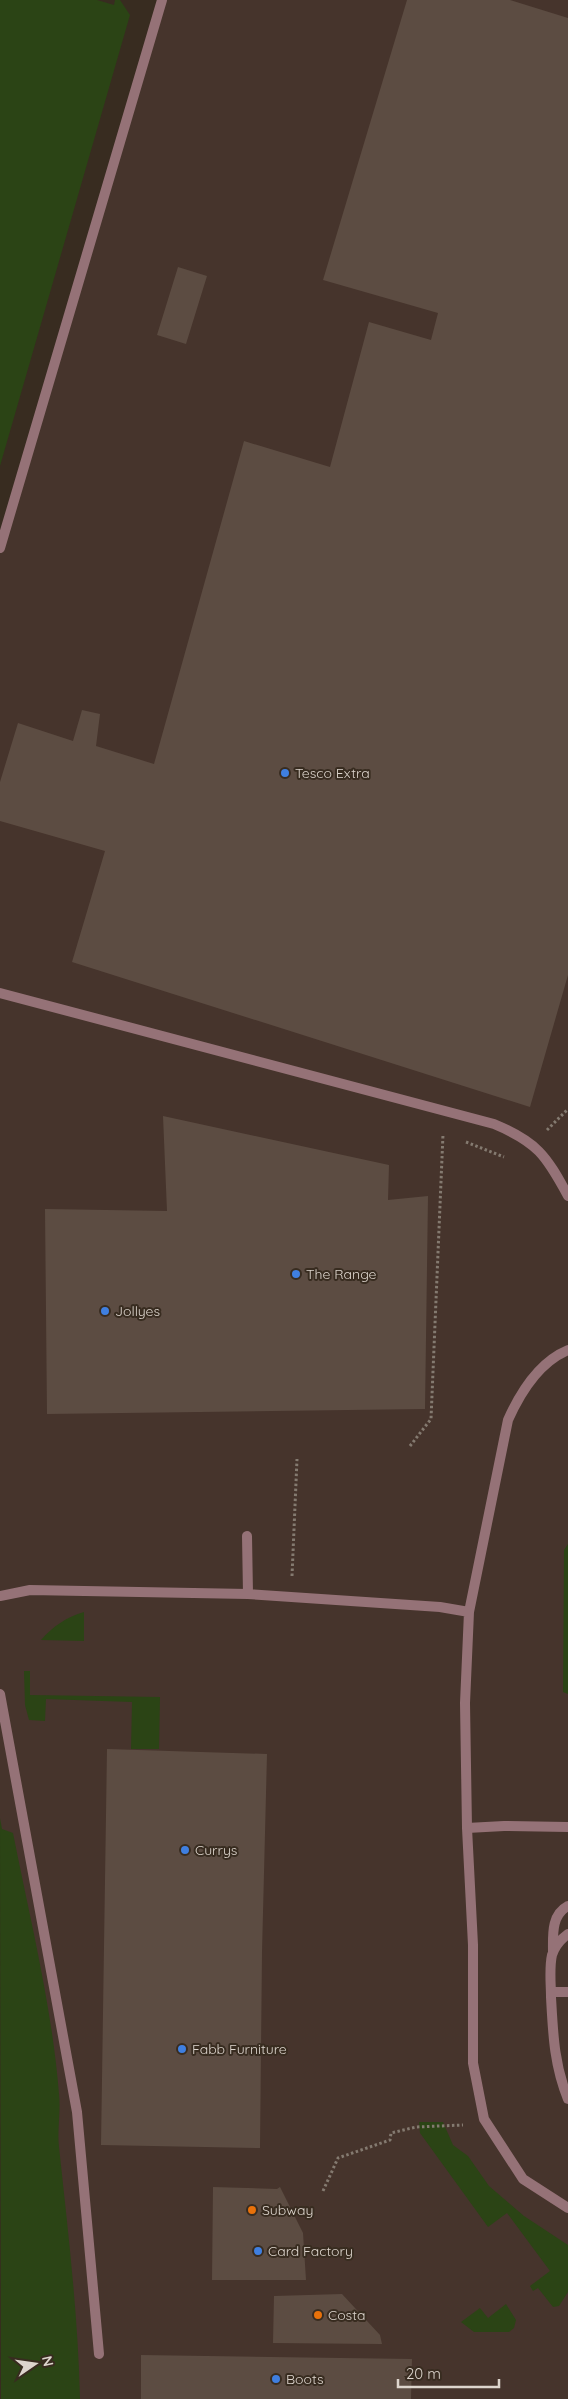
<svg xmlns="http://www.w3.org/2000/svg" width="568" height="2399" viewBox="0 0 568 2399" font-family="Quicksand,sans-serif">
	<rect width="100%" height="100%" fill="#382c20"/>
	<path fill="#46342c" d="M162 0H568V2399H75L0 1831V548Z"/>
	<path fill="#2b4415" d="M0 0H97L114 5 115 0H120L130 15 0 466Z
		M568 1544V1694L563 1692 564 1550Z
		M84 1612V1641L41 1640C53 1626 67 1617 84 1612Z
		M24 1671H30V1695L160 1697 159 1749H131L132 1702 46 1699 45 1721 29 1720 25 1705Z
		M0 1818 2 1829 13 1833C30 1919 52 2006 59 2094 61 2111 57 2129 59 2147 68 2231 78 2314 80 2399H1Z
		M419 2122H443L453 2145 468 2156 489 2186 524 2216 568 2245V2292L559 2306 553 2307 538 2288 533 2291 530 2286 550 2271 507 2213 488 2227 420 2133Z
		M506 2304 516 2320 514 2328 509 2332H474L461 2322 480 2308 488 2318Z"/>
	<path fill="#5c4c42" d="M407 0H510L568 18V975L530 1107 72 962 105 851 0 821V782L18 723 73 741 82 710 100 714 96 746 154 764 244 441 330 467 369 322 431 340 438 313 323 280Z
		M178 267 207 276 186 344 157 335Z
		M163 1116 389 1165 388 1200 428 1196 425 1409 47 1414 45 1209 167 1211Z
		M107 1749 267 1754 262 1952 260 2148 101 2145Z
		M213 2187 277 2189 280 2187 303 2233 306 2280H212Z
		M342 2294 380 2335 382 2344 273 2343 274 2296Z
		M141 2355 412 2359 411 2399H141Z"/>
	<g fill="none" stroke-linecap="round" stroke-linejoin="round">
		<path stroke="#847a70" stroke-width="3" stroke-dasharray="2.5 2.5" stroke-linecap="butt" d="M547 1130 568 1109
			M466 1142 504 1157
			M410 1446 431 1419 443 1134
			M292 1576 297 1459
			M323 2191 338 2158 390 2140 391 2133 416 2127 463 2125"/>
		<path stroke="#957277" stroke-width="10" d="M568 1350C539 1362 520 1393 508 1420L469 1612 465 1703 467 1828 473 1945V2063L484 2119 523 2179 568 2208
			M247 1536 248 1594
			M0 1596 30 1590 248 1594 440 1607 469 1612
			M0 1694 77 2112 99 2354
			M467 1828 504 1826 568 1827
			M568 1934C561 1939 555 1946 552 1955 549 1968 551 1984 551 1997 553 2033 554 2065 568 2099
			M553 1952C553 1935 551 1915 568 1906
			M551 1992H568"/>
		<path stroke="#957277" stroke-width="10" d="M0 548 162 0
			M0 993 494 1124C537 1142 546 1155 568 1196"/>
	</g>
	<g fill="#3f7fe0" stroke="#382c20" stroke-width="2">
		<circle cx="285" cy="773" r="5"/>
		<circle cx="296" cy="1274" r="5"/>
		<circle cx="105" cy="1311" r="5"/>
		<circle cx="185" cy="1850" r="5"/>
		<circle cx="182" cy="2049" r="5"/>
		<circle cx="258" cy="2251" r="5"/>
		<circle cx="276" cy="2379" r="5"/>
	</g>
	<g fill="#e8710a" stroke="#382c20" stroke-width="2">
		<circle cx="252" cy="2210" r="5"/>
		<circle cx="318" cy="2315" r="5"/>
	</g>
	<g text-anchor="middle" stroke-width="4" stroke-linejoin="round" paint-order="stroke">
		<g font-size="14" fill="#ddd5cd" stroke="#382c20" text-anchor="start">
			<text x="295" y="778">Tesco Extra</text>
			<text x="306" y="1279">The Range</text>
			<text x="115" y="1316">Jollyes</text>
			<text x="195" y="1855">Currys</text>
			<text x="192" y="2054">Fabb Furniture</text>
			<text x="262" y="2215">Subway</text>
			<text x="268" y="2256">Card Factory</text>
			<text x="328" y="2320">Costa</text>
			<text x="286" y="2384">Boots</text>
		</g>
	</g>
	<g transform="translate(35 2364) rotate(77)" stroke="#382c20" stroke-width="4" paint-order="stroke">
	<path d="M0-4L9 19L0 12L-9 19Z" fill="#ddd5cd"/>
	<text y="-8" font-size="14" font-weight="bold" text-anchor="middle" fill="#ddd5cd">N</text>
	</g>
	<path d="M398 2379v8h101v-8" fill="none" stroke="#ddd5cd" stroke-width="2.5"/>
	<text x="406" y="2379" font-size="15" fill="#ddd5cd" stroke="#382c20" stroke-width="4" paint-order="stroke">20 m</text>
</svg>
